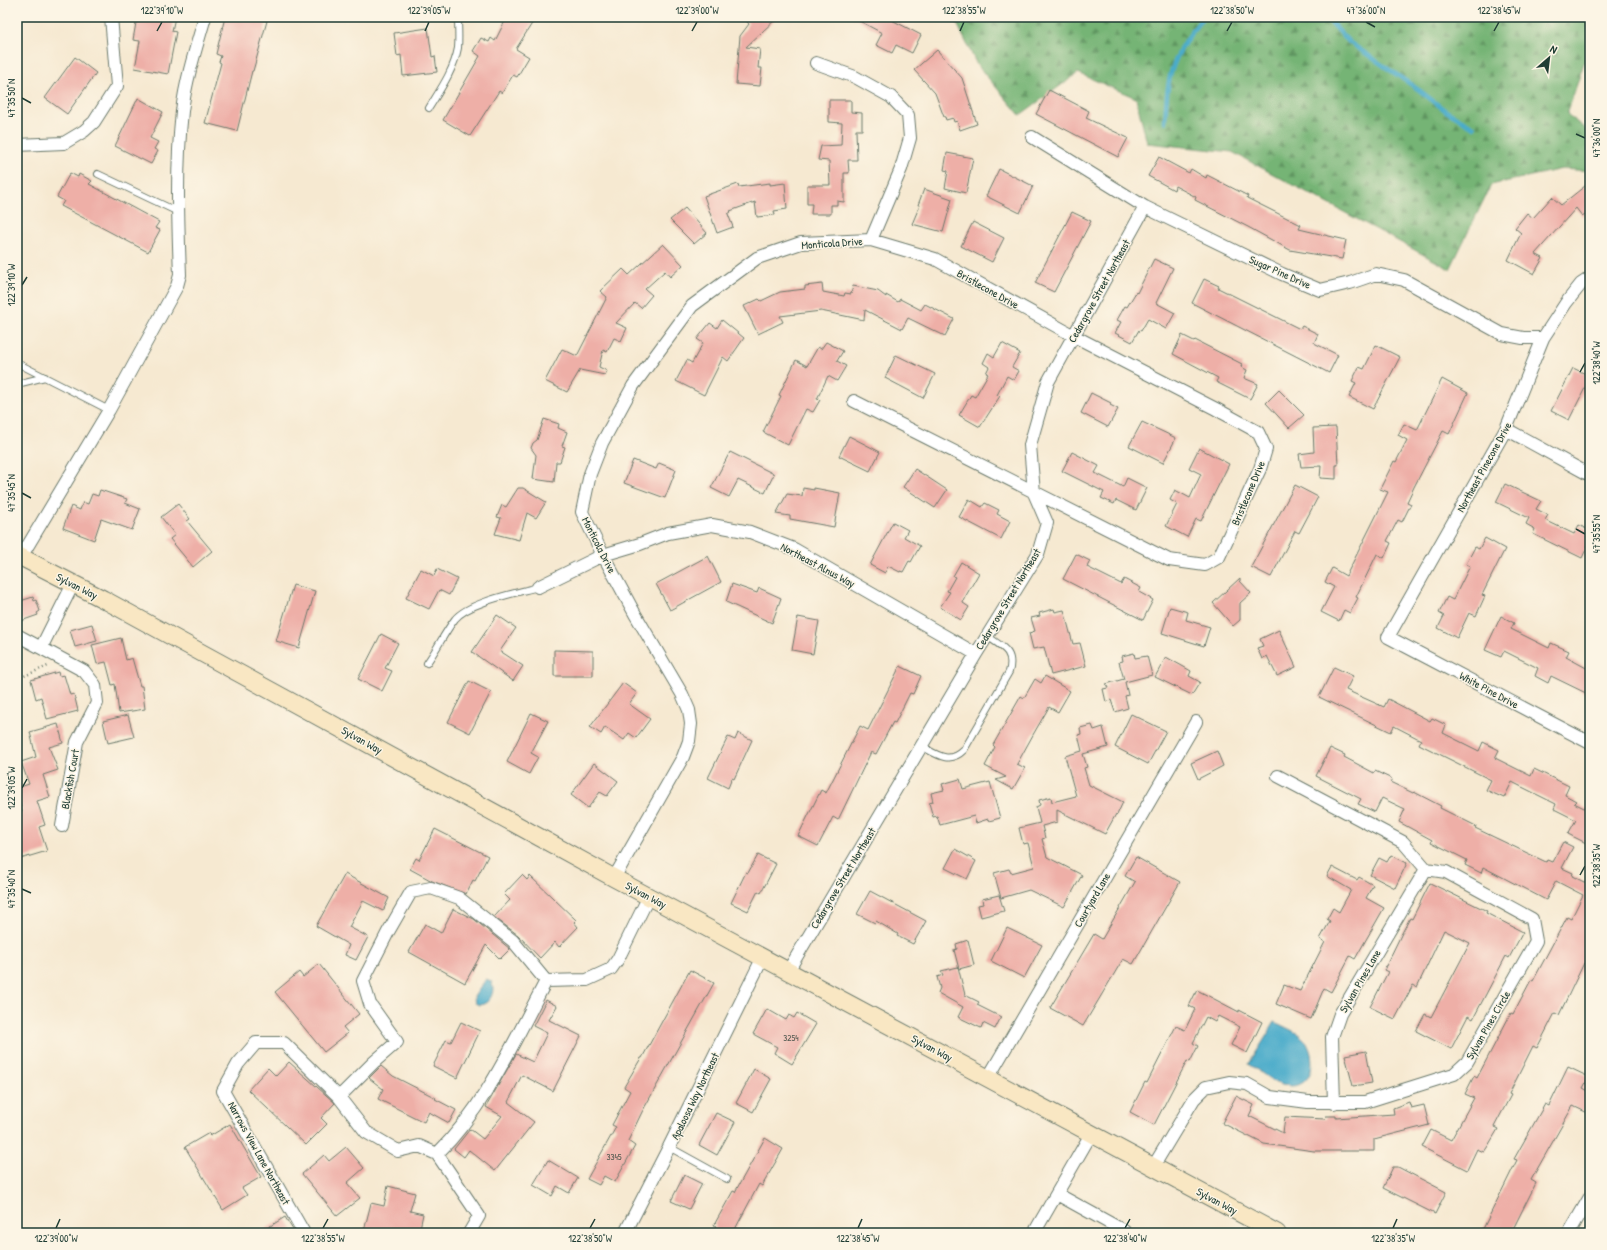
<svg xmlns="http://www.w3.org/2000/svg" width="1607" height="1250" viewBox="0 0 1607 1250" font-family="'Patrick Hand',sans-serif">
	<defs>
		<pattern id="forest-firs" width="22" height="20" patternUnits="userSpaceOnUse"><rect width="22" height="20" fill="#75b474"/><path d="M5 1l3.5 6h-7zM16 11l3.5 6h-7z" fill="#5f9460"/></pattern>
	</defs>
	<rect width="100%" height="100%" fill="#fcf5e5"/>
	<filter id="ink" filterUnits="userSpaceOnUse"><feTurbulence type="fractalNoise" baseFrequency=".025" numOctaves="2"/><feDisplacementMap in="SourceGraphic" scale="8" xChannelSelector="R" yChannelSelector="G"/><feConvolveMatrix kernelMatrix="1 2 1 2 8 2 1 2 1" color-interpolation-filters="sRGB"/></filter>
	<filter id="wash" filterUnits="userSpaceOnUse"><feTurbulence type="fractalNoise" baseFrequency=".012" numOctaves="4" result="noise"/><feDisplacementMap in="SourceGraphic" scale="16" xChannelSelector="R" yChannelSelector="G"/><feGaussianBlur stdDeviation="0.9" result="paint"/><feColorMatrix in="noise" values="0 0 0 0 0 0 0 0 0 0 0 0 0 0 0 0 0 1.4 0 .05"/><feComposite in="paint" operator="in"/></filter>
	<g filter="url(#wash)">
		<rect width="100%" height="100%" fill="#f6e9d1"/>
		<path fill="url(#forest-firs)" stroke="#4a7854" d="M954 17H1590V45L1567 114 1590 133V171L1562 169 1491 185 1450 269 1232 152 1147 143 1136 98 1078 73 1020 115 977 65Z"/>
		<path fill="#4bacca" stroke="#35747f" d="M486 979 491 981C496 990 491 1003 480 1005L475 1003 474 997Z
			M1275 1022C1284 1027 1298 1032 1304 1039 1317 1055 1315 1087 1290 1086 1287 1085 1283 1086 1281 1085 1270 1080 1259 1071 1249 1064Z"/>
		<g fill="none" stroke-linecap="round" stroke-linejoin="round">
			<path stroke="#4bacca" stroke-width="4.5" d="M1326 17 1349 42 1419 90 1446 111 1474 127
				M1165 122C1166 104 1167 80 1174 64 1180 47 1192 31 1203 17"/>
		</g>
		<g id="blocks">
			<path fill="#eeafa7" d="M137 17H175L172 31 176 32 168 74 135 68 140 41 133 40Z
				M225 17H255L267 21 253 71H252L237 131 205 123 221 63 219 62 221 56 216 54Z
				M507 17H536L516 49 529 57 517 77 513 75 502 93 499 91 470 136 443 120 480 56 473 51 481 38 489 42 491 38 495 41Z
				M743 17H778L746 47 760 49 758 68H762L760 86 736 84 740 36 749 24Z
				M852 17H886L921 35 912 53 896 45 892 53 876 45 882 33Z
				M428 28 432 57 435 56 437 72 403 76 401 55 397 56 394 33Z
				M937 50 962 78 977 124 960 130 957 121 954 122 953 118 946 120 945 117H944L935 93 914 70Z
				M75 57 96 73 67 114 45 98Z
				M1049 90 1089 111 1086 118 1128 138 1118 157 1036 114Z
				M138 98 163 112 150 138 158 142 154 149 158 151 151 164 115 146Z
				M829 100H851V112L862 113V130H856L857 160H848L849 173H844V202L837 201V205H831V214H811L812 204H807V185H830L829 161 818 160 821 146 841 145 842 123 829 122Z
				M947 153 973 158 966 193 945 188 948 171 944 170Z
				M1159 157 1189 173 1191 169 1206 178 1207 175 1248 196 1247 198 1301 225 1299 229 1346 240 1342 259 1290 250 1248 227 1195 200 1196 197 1175 186 1174 190 1148 176Z
				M999 169 1033 186 1020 213 986 196Z
				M70 173 78 177 79 174 92 181 89 184 159 222 155 228 160 230 148 252 61 206 64 201 57 197Z
				M1590 182V211L1582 216 1576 208 1535 254 1543 258 1534 274 1508 260 1521 233 1515 228 1527 213 1533 218 1552 197 1561 205Z
				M770 183V185L785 183 787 209 774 211 775 215 757 217 755 202 730 211 731 212 728 214 733 227 717 233 704 196 738 184 739 187Z
				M924 189 952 199 943 232 912 224 920 205H918Z
				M685 208 707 233 694 244 670 220Z
				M1072 212 1091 221 1054 292 1035 283Z
				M973 222 1004 238 992 262 961 246Z
				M663 244 683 265 670 277 665 271 645 289 652 295 641 308 635 303 616 323 627 328 621 341 614 338 607 352 603 350 599 367 607 371 605 375 580 370 567 392 545 381 562 349 577 356 607 297 600 291 623 269 629 275Z
				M1154 259 1173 268 1156 303 1175 313 1166 329 1148 319 1141 331 1139 330 1132 342 1115 333 1121 322 1117 320 1125 306 1127 307 1136 292 1137 293Z
				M1204 279 1219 286 1218 288 1300 329 1302 326 1318 334 1314 343 1338 355 1329 373 1192 303Z
				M822 284 823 292 844 296 845 293 851 294 853 286 878 291 886 297V295L898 302 900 299 921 310 925 304 954 319 945 336 908 318 902 329 865 310 864 320 821 311 780 316 783 322 758 334 744 306 759 299 761 301 780 292 805 289V286Z
				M722 320 744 338 728 361 723 357 704 395 676 381 687 360 692 363 703 343 697 339 710 323 717 328Z
				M1182 335 1194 341 1195 340 1242 364 1241 367 1247 370 1244 378 1258 384 1250 399 1216 382 1218 378 1173 354Z
				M826 342 843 351 837 361 846 366 837 381 828 376 817 399 820 400 813 412 806 409 788 445 763 432 781 396 779 395 796 360 807 366 818 347 821 349Z
				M1002 343 1020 353 1012 367 1019 371 1014 380 1007 376 997 395 1000 396 980 427 959 415 971 395 975 397 988 374 986 373 989 367 983 363 988 353 994 357Z
				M1376 345 1400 357 1373 409 1349 397 1356 383 1352 381 1359 367 1364 369Z
				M896 355 935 374 923 398 885 378Z
				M1573 368 1590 376V378L1569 420 1551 411Z
				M1442 379 1468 393 1449 434 1443 431 1414 487 1407 502 1411 504 1402 522 1398 520 1387 541 1391 543 1384 558 1377 554 1356 597 1358 598 1350 613 1344 610 1339 621 1321 612 1334 587 1325 582 1332 568 1346 576 1388 492 1380 489 1394 461 1396 462 1407 440 1398 435 1404 424 1417 430Z
				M1279 390 1304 415 1289 428 1266 403Z
				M1091 393 1111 403 1110 405 1118 409 1108 427 1081 413Z
				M544 419 559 424 558 428 567 432 562 446 565 447 560 462H556L554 482 533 479 536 455 531 448 533 443 537 440Z
				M1142 422 1176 438 1163 463 1129 446Z
				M1336 427 1338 465H1336V479L1320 478 1321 466 1301 467 1299 454 1314 452 1313 428Z
				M849 436 880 452 870 471 839 456Z
				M1199 448 1229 464 1201 521 1196 519 1187 537 1166 526 1177 504 1170 500 1175 490 1190 498 1201 474 1189 468Z
				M730 452 774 474 765 493 738 480 729 497 711 488Z
				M1072 452 1099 466 1095 473 1123 487 1127 478 1147 488 1136 510 1116 500 1114 504 1101 498 1104 492 1062 471Z
				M633 460 656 469 659 463 676 470 665 498 624 483Z
				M915 469 947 490 935 508 903 487Z
				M1505 484 1541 501 1536 509 1548 515 1545 520 1574 534 1579 525 1590 531V541L1582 558 1533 534 1535 529 1526 524 1529 518 1496 502Z
				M1295 485 1318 497 1299 533 1295 531 1271 577 1251 567Z
				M518 488H523L546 502 536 518 527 513 519 540 495 534 501 518 497 517 502 505 506 507Z
				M803 488 814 490V488L840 493 834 527 790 519V516L776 514 787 494 802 496Z
				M100 490 127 499 125 503 140 509 132 530 101 519 94 540 63 528 71 506 80 510 83 502 88 504 92 494 98 496Z
				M969 499 982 507 985 503 999 510 997 514 1010 521 1001 539 959 517Z
				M178 504 190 519 187 521 212 551 193 567 170 539 175 535 161 517Z
				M893 522 908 530 904 537 920 546 911 562 909 561 903 572 900 571V572L888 566 885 573 870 565Z
				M1485 538 1505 549 1482 595 1485 596 1476 616 1469 613 1457 638 1438 628 1444 616 1439 613 1447 597 1453 600 1470 566 1466 564 1475 547 1479 549Z
				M1076 554 1090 561 1087 567 1121 584 1124 579 1141 588 1139 592 1153 600 1143 620 1063 579Z
				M708 556 721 582 670 610 656 584Z
				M961 562 979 573 964 599 963 603 969 607 961 620 940 607 950 592 947 591 955 577 953 576Z
				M421 569 434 576 437 569 457 579 449 595 439 590 429 609 406 598Z
				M1240 578V581L1251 593 1240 603V620L1233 626 1213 603Z
				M732 584 757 593 759 588 781 598 772 623 726 602Z
				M293 585 315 591 299 648 276 641Z
				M33 597 34 601 36 600 40 611 37 613 38 615 21 621 17 609V602Z
				M1170 607 1188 612 1186 620 1210 627 1204 646 1162 633Z
				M1054 609 1055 612 1064 610 1073 644 1080 643 1086 666 1051 675 1044 647 1033 649 1029 633 1035 631 1031 618 1040 616 1039 613Z
				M497 615 516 628 500 651 523 666 513 681 472 652Z
				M1501 616 1514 623 1511 629 1549 648 1551 643 1569 651 1566 657 1590 670V695L1551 676 1548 683 1535 676 1538 668 1504 651 1501 657 1485 650Z
				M798 617 819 621 813 654 792 650Z
				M92 624 97 641 75 647 70 630Z
				M1279 630 1296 667 1277 676 1267 656 1262 659 1257 648 1263 646 1260 639Z
				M381 634 398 643 385 668 392 671 382 691 358 679Z
				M121 638 126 660 132 658 140 686H142L145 709 119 713 115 684 112 685 106 662 97 664 92 645Z
				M554 650 593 651V676H554Z
				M1134 653 1135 658 1147 656 1152 675 1125 682 1128 695 1125 696 1128 708 1115 712 1111 700 1106 702 1103 689 1108 688 1106 684 1124 679 1119 662 1123 661 1122 656Z
				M1166 657 1191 671 1189 676 1200 682 1192 695 1155 677Z
				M900 666 921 676 913 694 910 693 895 723 893 722 876 754 871 752 838 820 833 817 818 846 798 836 821 790 826 793 860 726 868 730Z
				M1334 667 1353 676 1346 690 1384 707 1388 699 1430 721 1432 718 1446 725 1443 733 1479 751 1483 742 1499 750 1495 758 1531 776 1534 769 1569 786 1565 795 1576 801 1574 803 1590 811V845L1568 834 1576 820 1554 809 1556 804 1512 782 1504 798 1486 790 1491 780 1419 744 1421 740 1394 726 1391 732 1319 697Z
				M58 672 59 676 64 675 70 695 74 694 78 711 47 719 41 697 36 699 31 680Z
				M1045 676 1070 691 1058 712 1049 707 1034 733 1017 764 1025 768 1013 789 996 780 1006 777 985 766 995 747 993 745 1021 696 1024 698 1035 679 1041 683Z
				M469 681 491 692 470 733 448 722Z
				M623 683 637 693 629 704 650 719 636 738 629 733 624 740 605 727 601 734 590 727Z
				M531 713 548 721 531 753 538 757 529 774 507 762Z
				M1131 714 1166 731 1148 764 1115 747Z
				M128 715 134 737 108 743 103 721Z
				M58 724 63 743 49 747 58 770 43 775 50 797 37 801 45 825 39 827 47 851 17 860V813L22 811 17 794V788L29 784 21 762 36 757 30 732Z
				M1092 725 1094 730 1103 727 1108 747 1083 754 1087 767 1084 768 1089 785 1123 802 1117 815 1116 814 1105 834 1057 810V822L1042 826 1045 838 1042 839 1047 857 1082 875 1064 907 1029 890 1001 898 994 873 1009 869 1011 873 1034 867 1028 843 1023 844 1019 828 1040 823 1036 807 1040 805 1039 800 1051 797 1052 802 1076 796 1065 756 1082 751 1078 735 1081 734 1080 728Z
				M738 733 752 740 734 779 732 778 728 788 708 778 728 737 735 740Z
				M1330 748 1345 755 1344 757 1374 773 1375 771 1392 779 1390 782 1413 793 1414 792 1441 806 1440 808 1476 826 1475 828 1546 862 1547 860 1552 862 1563 842 1573 847 1562 868 1573 873 1572 876 1588 884 1590 880V958L1587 964 1584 963 1559 1015 1555 1013 1537 1048 1533 1046 1509 1094 1511 1095 1494 1127 1498 1129 1488 1146 1484 1152 1477 1149 1467 1170 1422 1147 1431 1130 1451 1140 1474 1098 1465 1094 1474 1076 1477 1078 1511 1013 1513 1014 1531 980 1533 981 1567 917 1571 919 1583 895 1556 881 1546 900 1483 867 1481 873 1465 865 1467 860 1431 842 1432 840 1399 822 1405 809 1382 798 1375 812 1358 804 1361 799 1316 776Z
				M1217 751 1223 766 1198 779 1191 763Z
				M594 763 618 781 607 796 600 792 588 808 571 795Z
				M960 779 963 789 990 782 1000 818 989 821 988 819 976 823 974 816 940 825 937 816 933 817 929 803 933 802 931 793 944 790 942 784Z
				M435 829 488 856 475 881 473 880 466 894 432 881 410 869 416 858 419 860Z
				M955 849 976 861 967 879 945 868Z
				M758 855 776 864 761 893 758 891 748 911 731 903 746 872 748 873Z
				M1391 855 1407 863 1395 888 1370 875 1379 858 1387 862Z
				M1136 857 1180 882 1133 964 1123 959 1083 1026 1050 1008 1094 934 1102 939 1135 882 1125 876Z
				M1332 867 1357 880 1359 877 1373 885 1366 898 1384 908 1355 959 1350 956 1331 992 1324 988 1311 1019 1276 1004 1284 985 1300 991 1325 942 1320 939 1330 921 1327 919 1333 908 1339 912 1351 890 1327 876Z
				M345 874 389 898 383 911 363 901 349 927 368 937 356 960 345 955 349 945 316 926Z
				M522 875 527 880 530 876 576 920 574 922 578 927 559 947 555 942 540 958 518 935 494 917 510 900 504 894Z
				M1430 883 1487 911 1486 913 1523 932 1509 958 1506 956 1473 1019 1468 1016 1451 1049 1416 1031 1425 1014 1431 1017 1470 943 1444 930 1417 987 1413 985 1395 1019 1370 1007 1388 972 1384 970 1402 933 1410 918 1412 919Z
				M870 891 926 921 913 944 897 936 898 934 876 921 875 923 857 914Z
				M999 895 1004 911 981 917 978 905 983 904 982 899Z
				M453 909 474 919 510 949 500 959 486 945 465 983 409 952 425 924 441 933Z
				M1007 928 1042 945 1024 978 991 961Z
				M968 940 974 965 959 969 954 950 957 949 956 944Z
				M319 964 359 1014 343 1027 348 1033 324 1052 275 992 299 972 303 977Z
				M958 967 965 995 979 1002 977 1005 1001 1017 995 1029 983 1023 981 1028 958 1017 963 1007 938 993 940 988 937 977 943 975 941 971Z
				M690 970 714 983 642 1112 628 1141 635 1146 615 1182 604 1176 599 1185 587 1179 616 1127 612 1125 630 1091 624 1087 641 1058H642Z
				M1197 990 1239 1012V1010L1262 1022 1247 1053 1231 1045 1240 1027 1218 1016 1215 1022 1206 1017 1193 1043 1198 1046 1190 1062 1187 1061 1154 1125 1130 1112 1145 1082 1147 1083 1176 1026 1185 1030 1195 1009 1189 1006Z
				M546 1000 557 1006 549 1020 581 1036 553 1091 522 1075 508 1102 534 1122 495 1171 469 1150 464 1157 454 1149 470 1129 483 1139 502 1116 486 1107 516 1054 533 1062 547 1033 533 1026Z
				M767 1009 786 1020 789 1015 794 1018 797 1013 816 1024 792 1064 774 1053 777 1047 753 1034Z
				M461 1022 480 1031 457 1078 433 1066 446 1040 451 1042Z
				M1366 1051 1372 1083 1353 1086 1345 1055Z
				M289 1062 335 1103 321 1118 327 1124 306 1145 248 1090 268 1068 276 1076Z
				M381 1066 393 1076 436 1098 435 1099 456 1110 449 1123 429 1112 424 1122 378 1099 383 1089 369 1078Z
				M1568 1067 1589 1077 1583 1088 1590 1092V1114L1573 1106 1531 1180 1536 1183 1511 1233H1481L1517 1160 1514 1159 1545 1104 1549 1106Z
				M754 1069 771 1079 753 1112 736 1103Z
				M1236 1096 1254 1105 1249 1116 1283 1133 1285 1117 1325 1119 1326 1116H1336V1118L1394 1114 1393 1108 1409 1102 1411 1108 1424 1105 1429 1125 1374 1139V1151H1314L1264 1144 1222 1123Z
				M716 1113 735 1122 717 1155 699 1145Z
				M230 1124 261 1177 242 1188 247 1195 223 1210 185 1147 209 1133 210 1136Z
				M765 1138 783 1149 762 1186 759 1184 733 1233H712L716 1226 714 1225 733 1191 735 1192Z
				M346 1147 364 1168 347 1183 360 1198 337 1216 302 1174 324 1155 329 1161Z
				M548 1160 578 1178 569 1193 557 1186 552 1196 533 1185Z
				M1393 1167H1398L1446 1192 1435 1214 1383 1188Z
				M684 1175 702 1184 689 1209 671 1201Z
				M388 1186 415 1193 410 1211 423 1214 419 1233H372L364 1231 371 1203 384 1206Z
				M285 1217 295 1233H259Z"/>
		</g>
	</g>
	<g filter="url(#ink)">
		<use href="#blocks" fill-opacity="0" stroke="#6a796b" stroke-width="1"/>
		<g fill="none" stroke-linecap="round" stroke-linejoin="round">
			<g stroke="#6a796b" stroke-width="8">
				<path id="service" d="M429 108C440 90 454 70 458 48 459 38 458 27 458 17
					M98 174 178 212
					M17 363 109 410
					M17 384 45 377
					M427 663C437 649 445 632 455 619 469 602 517 593 538 587
					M921 746C936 754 949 765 964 750L1009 672C1015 651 1002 647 987 636
					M669 1147 727 1179"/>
			</g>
			<g stroke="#6a796b" stroke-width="14">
				<path id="minor" d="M816 63 855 77 891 97 908 115 910 138 901 169 871 240
					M1032 137 1145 207 1282 274 1320 290 1350 283 1376 274 1404 280 1502 334 1523 338H1543
					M17 145 64 143 84 131 94 122 117 86 111 17
					M1590 278 1581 284 1566 303 1543 338 1506 429 1388 637 1590 743
					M1506 429 1590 475
					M21 557 109 410 177 286 180 275C178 220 176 166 182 111 186 79 196 48 205 17
					M538 587 603 555 640 544 668 533 712 525 750 532 794 549 976 654
					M17 635 84 671 95 685 97 703 77 742 62 826
					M41 648 73 584
					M614 878 683 757 689 741 691 724 689 710 682 694 635 614 603 555 582 512 590 474 602 443 633 386 692 306 757 258 801 243 871 240 935 259 1074 336 1216 409 1258 432 1266 449 1260 469 1219 557 1205 565 1169 560 854 401
					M788 971 976 654 1038 554 1047 523 1034 493 1030 445 1048 382 1145 207
					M988 1078 1196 722
					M339 1097 374 1062 397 1042 370 1004 363 981 388 932 411 892 431 888 459 898 513 941 546 981 587 980 611 969 618 959 649 896
					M1334 1103 1332 1037 1340 1014 1426 869
					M437 1154C486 1106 514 1041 546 981
					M1153 1167 1194 1099 1206 1087 1229 1082 1247 1084 1270 1097 1308 1102H1365L1454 1074 1467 1062 1536 941 1532 919 1446 872 1426 869 1403 842 1278 776
					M1057 1194 1124 1231
					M304 1233 223 1091 238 1064 256 1043H284L339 1097 366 1132 398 1151 419 1146 437 1154 479 1216 469 1233
					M625 1233 669 1147 763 957
					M1034 1233 1091 1134
					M1569 1233 1590 1197"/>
			</g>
			<g stroke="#6a796b" stroke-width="19">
				<path id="secondary" d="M17 555 103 599 614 878 1277 1233"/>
			</g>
			<path stroke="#6a796b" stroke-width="2.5" stroke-dasharray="1 3" stroke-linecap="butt" d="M17 679 48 666"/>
			<use href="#service" stroke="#fff" stroke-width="6"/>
			<use href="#minor" stroke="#fff" stroke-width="12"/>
			<use href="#secondary" stroke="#f9e7c3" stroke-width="17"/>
		</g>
	</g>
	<path fill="none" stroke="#1f3d34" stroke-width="1.5" d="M1366 22 1375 27M157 31 162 22M425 31 429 22M692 31 697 22M960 31 964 22M1227 31 1232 22M1494 31 1499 22M22 98 31 103M1576 134 1585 138M22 285 27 277M1580 372 1585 363M22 493 31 498M1576 529 1585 534M22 788 27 779M1580 875 1585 866M22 889 31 893M56 1228 60 1219M323 1228 328 1219M590 1228 595 1219M858 1228 862 1219M1125 1228 1130 1219M1393 1228 1397 1219"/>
	<g text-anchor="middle" stroke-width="3" stroke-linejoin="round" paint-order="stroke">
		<g font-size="9" fill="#535a51">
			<text x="791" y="1041">3254</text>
			<text x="614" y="1160">3345</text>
		</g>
		<g font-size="11" fill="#1f3d34" stroke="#fcf5e5">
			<text transform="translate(832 243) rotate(-4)" y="4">Monticola Drive</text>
			<text transform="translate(1280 272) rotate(24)" y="4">Sugar Pine Drive</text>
			<text transform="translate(988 289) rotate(29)" y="4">Bristlecone Drive</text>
			<text transform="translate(1099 291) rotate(-61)" y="4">Cedargrove Street Northeast</text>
			<text transform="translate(1484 467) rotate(-61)" y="4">Northeast Pinecone Drive</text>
			<text transform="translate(1248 493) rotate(-67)" y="4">Bristlecone Drive</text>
			<text transform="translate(599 545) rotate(63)" y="4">Monticola Drive</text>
			<text transform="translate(818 565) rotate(28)" y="4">Northeast Alnus Way</text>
			<text transform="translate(77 586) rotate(27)" y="4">Sylvan Way</text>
			<text transform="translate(1008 599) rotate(-59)" y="4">Cedargrove Street Northeast</text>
			<text transform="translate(1489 690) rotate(28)" y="4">White Pine Drive</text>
			<text transform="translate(362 740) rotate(29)" y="4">Sylvan Way</text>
			<text transform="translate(70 779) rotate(-80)" y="4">Blackfish Court</text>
			<text transform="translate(843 878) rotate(-59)" y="4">Cedargrove Street Northeast</text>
			<text transform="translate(646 895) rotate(28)" y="4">Sylvan Way</text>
			<text transform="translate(1092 900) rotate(-60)" y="4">Courtyard Lane</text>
			<text transform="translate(1360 981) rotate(-60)" y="4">Sylvan Pines Lane</text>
			<text transform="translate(1488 1025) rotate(-60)" y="4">Sylvan Pines Circle</text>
			<text transform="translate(932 1048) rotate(28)" y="4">Sylvan Way</text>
			<text transform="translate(695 1096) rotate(-64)" y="4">Apaloosa Way Northeast</text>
			<text transform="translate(259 1153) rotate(61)" y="4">Narrows View Lane Northeast</text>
			<text transform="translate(1217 1201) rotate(28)" y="4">Sylvan Way</text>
		</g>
	</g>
	<rect width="1607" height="1250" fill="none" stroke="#fcf5e5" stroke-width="44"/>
	<g transform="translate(1549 58) rotate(28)" stroke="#fcf5e5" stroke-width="3" paint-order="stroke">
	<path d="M0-3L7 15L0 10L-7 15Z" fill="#1f3d34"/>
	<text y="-6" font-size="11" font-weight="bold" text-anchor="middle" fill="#1f3d34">N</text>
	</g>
	<rect x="22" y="22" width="1563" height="1206" fill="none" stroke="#1f3d34" stroke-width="1.5"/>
	<g font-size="10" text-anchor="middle" fill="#1f3d34">
		<text x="162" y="14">122°39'10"W</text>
		<text x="429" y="14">122°39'05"W</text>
		<text x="697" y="14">122°39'00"W</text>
		<text x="964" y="14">122°38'55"W</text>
		<text x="1232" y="14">122°38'50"W</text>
		<text x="1366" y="14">47°36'00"N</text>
		<text x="1499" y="14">122°38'45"W</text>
		<text transform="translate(11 98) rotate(-90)" y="4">47°35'50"N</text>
		<text transform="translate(1596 138) rotate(-90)" y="4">47°36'00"N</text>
		<text transform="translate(11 285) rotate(-90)" y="4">122°39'10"W</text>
		<text transform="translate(1596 363) rotate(-90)" y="4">122°38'40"W</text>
		<text transform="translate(11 493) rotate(-90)" y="4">47°35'45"N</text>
		<text transform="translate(1596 534) rotate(-90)" y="4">47°35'55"N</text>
		<text transform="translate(11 788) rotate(-90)" y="4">122°39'05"W</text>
		<text transform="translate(1596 866) rotate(-90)" y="4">122°38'35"W</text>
		<text transform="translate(11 889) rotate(-90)" y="4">47°35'40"N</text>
		<text x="56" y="1242">122°39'00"W</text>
		<text x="323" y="1242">122°38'55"W</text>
		<text x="590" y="1242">122°38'50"W</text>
		<text x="858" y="1242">122°38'45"W</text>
		<text x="1125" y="1242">122°38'40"W</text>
		<text x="1393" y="1242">122°38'35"W</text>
	</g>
</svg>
